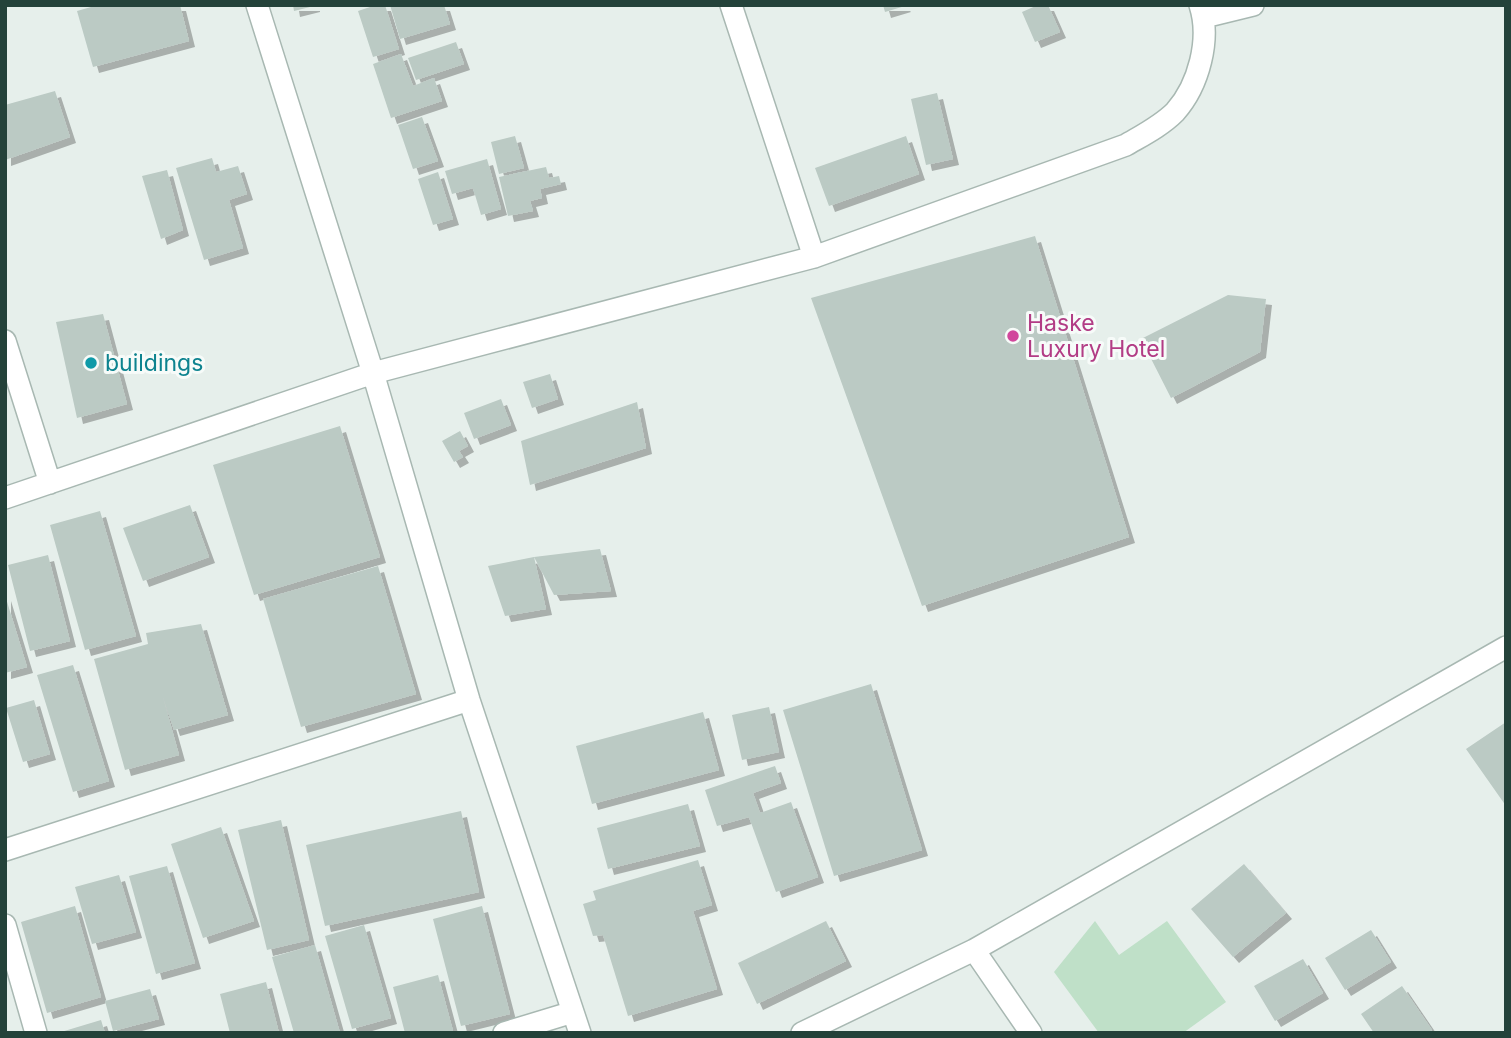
<svg xmlns="http://www.w3.org/2000/svg" width="1511" height="1038" viewBox="0 0 1511 1038" font-family="Inter,sans-serif">
	<defs>
		<filter id="shadow"><feDropShadow dx="6" dy="6" stdDeviation="0" flood-color="#0004"/></filter>
	</defs>
	<rect width="100%" height="100%" fill="#e6efeb"/>
	<path fill="#bfe0c8" d="M1095 921 1119 955 1167 921 1226 1002 1183 1033H1099L1054 972Z"/>
	<path fill="#bbcac4" filter="url(#shadow)" d="M98 5H180L189 41 93 67 77 11Z
		M293 5H314V6L294 11Z
		M376 5H385L399 49 373 57 358 11Z
		M390 5H444L450 24 400 39Z
		M883 5H904L905 6 885 12Z
		M1038 5H1048L1060 32 1035 42 1022 12Z
		M456 42 464 64 416 80 408 58Z
		M401 54 413 86 434 78 442 101 391 118 373 64Z
		M55 91 70 137 5 160V105Z
		M937 93 953 159 926 165 911 99Z
		M422 117 438 161 413 169 398 125Z
		M515 136 524 168 499 174 491 142Z
		M906 136 919 174 829 206 815 168Z
		M212 158 216 172 238 166 247 194 229 200 243 248 204 260 176 168Z
		M487 159 501 209 481 215 473 188 452 194 445 171Z
		M546 167 549 178 559 176 561 184 540 189 542 198 530 201 533 211 508 216 499 177Z
		M167 170 183 230 161 239 142 176Z
		M438 172 453 219 433 225 418 179Z
		M1035 236 1129 537 922 606 811 298Z
		M1228 295 1266 299 1260 352 1171 398 1141 339Z
		M103 314 127 404 77 418 56 322Z
		M550 374 558 399 532 408 523 382Z
		M501 399 511 425 474 439 464 413Z
		M637 402 646 448 530 485 521 441Z
		M340 426 380 557 254 595 213 465Z
		M460 431 468 446 459 451 463 457 454 462 442 441Z
		M190 505 209 557 143 581 123 528Z
		M100 511 136 636 85 650 50 525Z
		M600 549 611 591 554 595 534 557 546 609 505 616 488 566 534 557Z
		M48 555 70 641 30 651 8 565Z
		M378 566 416 694 301 727 263 599Z
		M5 595 27 667 5 673Z
		M201 624 228 715 174 730 162 694 179 755 125 770 94 659 148 644 146 633Z
		M73 665 109 781 73 792 37 675Z
		M871 684 922 850 834 876 783 710Z
		M34 700 50 754 23 762 6 708Z
		M769 707 779 752 742 760 732 715Z
		M703 712 719 770 592 804 576 746Z
		M1506 722V806L1466 749Z
		M775 766 781 783 753 793 760 813 791 802 818 877 776 892 749 817 717 826 705 790Z
		M688 804 700 846 608 869 597 828Z
		M461 811 479 892 325 926 306 845Z
		M281 820 309 940 267 950 238 830Z
		M221 827 254 921 203 938 171 844Z
		M698 860 712 905 693 911 717 989 628 1016 603 935 593 936 583 904 596 900 593 891Z
		M1244 864 1286 913 1233 957 1191 909Z
		M167 866 195 963 156 974 129 876Z
		M119 875 136 932 92 944 75 887Z
		M75 906 101 997 47 1013 21 922Z
		M482 906 510 1014 461 1026 433 919Z
		M826 921 846 961 757 1004 738 963Z
		M364 925 391 1018 352 1029 325 936Z
		M1371 930 1391 962 1345 990 1325 958Z
		M315 945 340 1033H294L272 957Z
		M1303 959 1323 993 1275 1021 1254 986Z
		M438 975 453 1031 405 1033 393 987Z
		M266 982 279 1033H230L220 994Z
		M1402 986 1432 1030 1428 1033H1374L1361 1014Z
		M150 989 159 1019 113 1031 105 1001Z
		M101 1020 105 1033H61V1032Z"/>
	<g fill="none" stroke-linecap="round" stroke-linejoin="round">
		<g stroke="#a8b8b2" stroke-width="24">
			<path id="minor" d="M257 5 373 373 469 700 580 1033
				M731 5 814 257
				M1204 17 1253 5
				M5 341 50 483
				M5 498 373 373 814 257 1126 145C1143 135 1161 126 1175 112 1199 85 1211 39 1200 5
				M5 850 469 700
				M5 925 36 1033
				M974 950 1031 1033
				M504 1033 573 1012
				M802 1033 974 950 1506 647"/>
		</g>
		<use href="#minor" stroke="#fff" stroke-width="21"/>
	</g>
	<circle fill="#d1479c" stroke="#f7fbf9" stroke-width="2.5" cx="1013" cy="336" r="7"/>
	<circle fill="#0f9aa8" stroke="#f7fbf9" stroke-width="2.5" cx="91" cy="363" r="7"/>
	<g text-anchor="middle" stroke-width="6" stroke-linejoin="round" paint-order="stroke">
		<g font-size="23" fill="#b23c85" stroke="#f7fbf9" text-anchor="start">
			<text x="1027" y="331">Haske<tspan x="1027" dy="26">Luxury Hotel</tspan></text>
		</g>
		<g font-size="23" fill="#0d838f" stroke="#f7fbf9" text-anchor="start">
			<text x="105" y="371">buildings</text>
		</g>
	</g>
	<rect width="1511" height="1038" fill="none" stroke="#24423a" stroke-width="14"/>
</svg>
